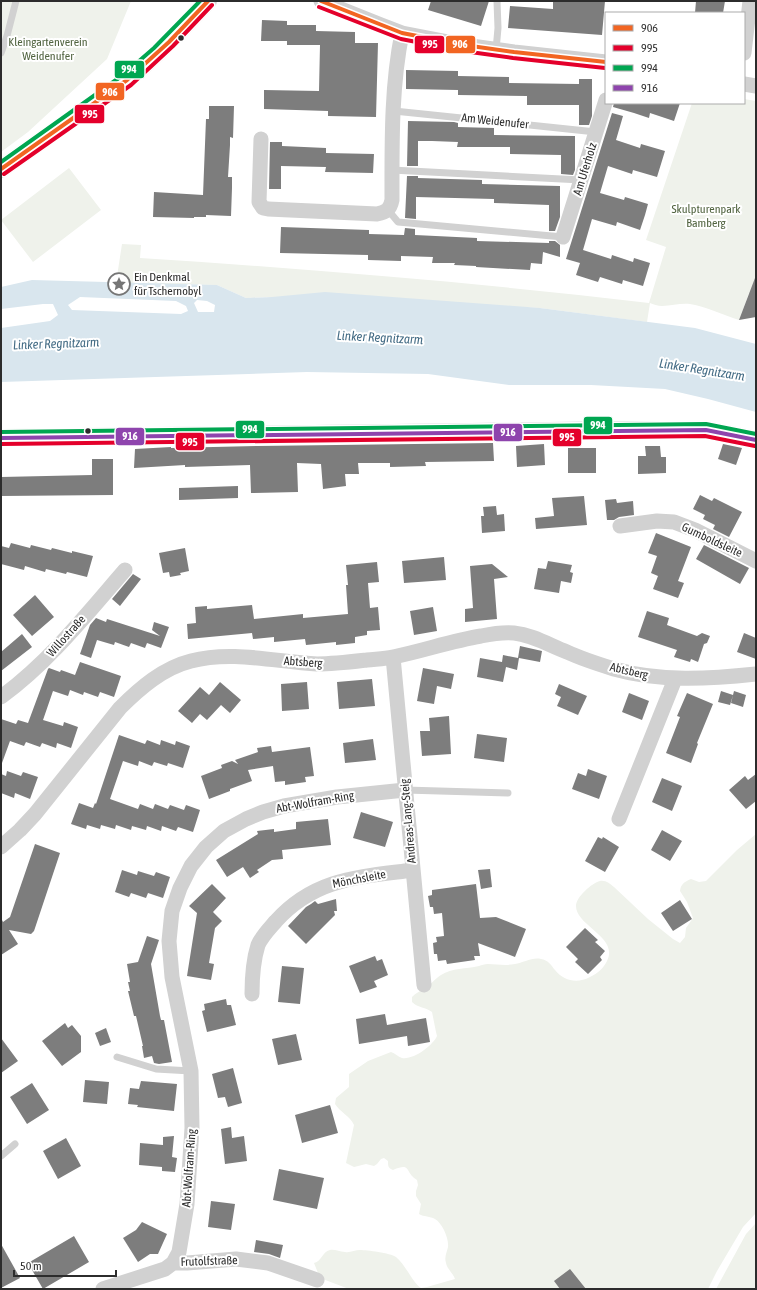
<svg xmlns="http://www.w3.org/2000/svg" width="757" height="1290" viewBox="0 0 757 1290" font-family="'Asap Condensed',sans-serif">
	<rect width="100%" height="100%" fill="#fff"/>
	<path fill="#eff2eb" d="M1 1H131L107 59 28 132 1 152Z
		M744 99 756 101V292L749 293 739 320C723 315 707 307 690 304 680 303 672 306 662 306 658 306 653 304 650 303L647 322 540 308 272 297 246 298 217 285 116 283 122 244 141 245 140 258C310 269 480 283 649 303L666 247 646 240 692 103H744Z
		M69 168 101 210 33 262 1 220Z
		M756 834V1213L743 1227 717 1271 708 1289H349L320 1278 314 1263C322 1261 322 1252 330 1250 335 1249 339 1252 345 1252 350 1253 355 1250 360 1250 367 1250 390 1253 396 1257 405 1264 413 1283 421 1288L427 1287 455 1279C453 1273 447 1269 446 1263 444 1257 447 1252 448 1247 449 1238 442 1223 435 1219 430 1216 424 1217 419 1214L421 1204 416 1196V1191L418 1185 417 1180C404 1172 412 1162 393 1170 388 1168 388 1166 388 1161L384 1158 381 1159 377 1164 374 1166 366 1164 354 1167 346 1163 354 1125C350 1116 340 1112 335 1104L336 1098 349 1087V1074L368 1061 391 1052C395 1053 398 1057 402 1058 414 1060 433 1045 437 1036L436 1032 432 1012C426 1007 418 1008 412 1002V997C416 993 420 991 425 988 430 985 435 979 441 975 452 968 466 969 479 966 482 965 484 964 488 964 497 964 505 966 515 964 523 963 532 957 541 959 548 960 551 965 555 970 564 981 577 984 590 977 598 973 603 969 607 961 619 937 576 926 576 906 576 897 592 883 600 881 606 880 610 884 614 887L648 919 673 939 680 943 685 937 686 928 693 918 687 902 680 891C681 884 684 882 691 879L699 882 706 881 737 850Z
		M756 1223V1289H716L746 1234Z"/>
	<path fill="#d9e6ee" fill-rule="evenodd" d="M32 280 217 285 246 298 272 297 325 292 540 308 695 328 756 344V412L708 399 665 389 591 385H509L428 374 307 372 1 382V328L50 321 58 315 53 304H43L1 309V287ZM80 297 176 301 186 306 188 311 181 314 72 310 68 305ZM197 300 207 301 215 305 214 312H198L194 303Z"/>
	<path fill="#7d7d7d" d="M431 1H489L481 26 428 10Z
		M553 1H605L602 35 508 28 510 6 553 9Z
		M696 1H725L723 13H695Z
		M262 20 287 21V25H316V31L355 32V43H378L376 117 328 116V111L264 109V90L319 91 320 45H287V41H261Z
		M406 70 458 71V76L509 77V83L579 84V79H592V116L589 125H579V105H527V96L458 95V90L406 89Z
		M614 103H680L674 121 650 113 649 118 634 113 613 107Z
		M209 106H234L233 138 230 137V145L228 177H232V188L231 216 206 215V217H194V218L153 217 154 192 203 195 206 119H209Z
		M612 113 623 116 616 140 640 148 641 144 665 151 657 177 633 170 632 174 608 166 600 193 624 200 625 197 648 204 645 215 640 230 617 222 616 226 592 219 583 250 611 259 612 255 633 262 634 258 650 263 643 286 623 280 622 284 600 277 598 282 576 275 580 263 566 259Z
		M408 121 454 122 458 123V127L494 128V135L575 136V170L573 175 561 174V155L510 154V147H457L458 142 432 141H418V166H407Z
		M270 142H282V146L326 148V153L374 154 373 173 325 172 326 167 281 166V189H269Z
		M407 176H418V178L482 180V184L560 186V217L555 231H549V205L494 203V199L416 197V219L405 218Z
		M281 227 369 230V234L404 235 405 228 415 229V235L477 238V241L549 243V241H555L560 245V257L543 252 542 264 531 263 530 270 476 267V266L454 265 455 263H432L433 257 401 256V261L368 260V255L280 253Z
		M755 278H756V317L739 320Z
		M493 443 494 461 425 462 426 466 390 467V463H358L359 474H345L346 486 323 489 321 464 297 463 298 492 251 493 250 465 185 467V465L134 468 135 449 171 447V448L258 446Z
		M544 444 545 465 517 467 516 446Z
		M723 444 742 448 736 465 718 459Z
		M645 446H660L661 457H666V473L638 474V456H646Z
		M568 448H596V473H568Z
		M92 459H113V495L1 496V477L92 475Z
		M238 486V498L179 500V488Z
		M700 495 712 501 714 498 742 512 729 537 713 529 715 525 703 519 705 515 693 509Z
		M584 496 587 525 536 529 535 518 554 516 552 498Z
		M616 499 617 503 633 501 634 515 619 517 614 520H607L605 500Z
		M496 506 497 515 504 514 505 531 482 533 481 516H484L483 507Z
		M656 533 691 547 678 581 684 583 678 598 653 589 658 576 651 573 657 556 648 553Z
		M11 543 30 548 31 545 51 550 52 548 72 553V551L93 556 87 577 67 572 66 574 46 569 45 572 25 566 24 570 1 564V546L9 548Z
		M704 545 749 568 740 584 696 559Z
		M185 548 189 571 180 573 181 575 170 577 169 572 163 573 159 553Z
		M444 557 446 580 404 583 402 561Z
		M548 561 572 565 570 572 573 573 571 583 561 581 559 593 534 589 538 568 546 569Z
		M377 562 379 582 368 583 370 608 378 607 380 630 367 631V635L355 637V643L336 645V642L306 645 305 639 274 642V637L253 639 252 633 188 639 187 624 196 623 195 607 207 606V609L252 605 254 619 303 614V618L348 614 346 585H348L346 565Z
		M492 564 508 577 494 579 497 619 465 622V609L473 608 470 566Z
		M133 574 141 579 120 606 112 599Z
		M35 595 54 617 32 636 13 615Z
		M433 607 437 631 414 635 410 611Z
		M647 611 669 618 667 625 697 636 702 633 710 636 707 643 704 644 698 662 691 659 690 662 674 657 677 650 638 637Z
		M96 618 106 622 107 619 160 636 152 630 154 622 169 627 161 648 147 643 145 648 131 643 129 647 115 642 114 645 97 640 91 658 80 654 90 625Z
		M744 633 756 638V659L737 652Z
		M22 634 32 647 1 671V652Z
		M520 646 542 651 540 662 519 658 517 670 506 667 503 682 477 677 480 658 502 662 503 655 518 658Z
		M80 662 121 676 114 697 100 692 98 697 84 692 83 695 70 690 68 696 53 691 43 720 63 726 64 722 78 727 71 748 57 743 56 748 42 743 40 747 26 742 24 746 10 741 2 763H1V719L16 724 18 720 28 723 48 669 49 668 60 672 61 670 75 675Z
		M423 668 454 674 451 689 437 686 434 704 417 701Z
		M372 679 375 706 339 709 337 682Z
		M220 682 241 700 230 713 221 705 207 720 200 714 192 723 178 711 200 687 209 695Z
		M307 682 309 709 282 711 281 684Z
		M559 684 587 696 578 715 557 706 561 697 555 694Z
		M721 691 733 695 730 705 718 702Z
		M734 691 746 695 743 707 731 703Z
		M629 693 649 701 642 720 622 712Z
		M687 693 713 704 697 743 698 744 691 763 666 753 680 717 677 716Z
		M449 716 451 754 422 756 420 731H430L429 718Z
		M477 734 507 738 504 762 474 758Z
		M119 735 145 744 147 740 160 745 161 740 175 745 176 741 190 746 183 768 168 763 167 766 154 762 152 766 139 761 138 766 123 761 110 799 138 809 140 804 153 809 155 804 168 809 170 805 184 810 186 805 200 810 193 832 178 827 176 831 162 826 161 831 147 826 146 830 132 826 131 830 116 825 115 829 101 825 100 829 87 825 86 829 71 824 79 803 93 808 95 803 96 804Z
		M373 739 376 760 345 763 343 743Z
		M271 746 272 752 310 747 314 776 305 777 306 782 285 785V781L275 782 273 766 248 770 252 781 230 789V791L209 799 201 776 222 768 221 765 232 761 238 764 235 760 258 752 257 748Z
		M588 769 607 776 599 799 572 789 578 773 586 776Z
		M7 771 21 776 23 772 38 777 30 799 15 793 14 798 1 793V774L6 776Z
		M756 774V801L746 809 729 790 745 776 748 780Z
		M662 778 682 786 672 811 652 802Z
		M361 812 393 822 385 847 353 838Z
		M328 819 331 845 282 850 283 859 272 860 257 870 259 872 250 878 243 867 227 877 216 860 258 834 257 831 274 829V832L296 829V822Z
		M662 830 682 841 670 861 651 850Z
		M598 837 602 839 603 837 619 847 605 872 585 861Z
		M35 844 60 853 34 931 31 934 9 930 18 944 1 955V918L3 922 10 917Z
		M490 869 492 887 481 889 478 870Z
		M122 870 137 875 138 871 154 876 156 872 170 877 163 898 148 893 146 898 131 893 129 897 115 892Z
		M212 884 226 898 213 912 222 921 215 928 209 963 214 964 211 980 187 976 197 913 189 906Z
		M476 884 480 918 496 917 526 929 515 957 478 943 480 956H474L475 960 447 964 446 960 438 961 437 954H434L433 943 437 942 436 937 444 936 442 913 434 914 433 907H430L428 896 432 895V890Z
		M336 899 337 911H334L335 915 306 944 288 926 306 907 311 904 315 901 318 904Z
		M680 900 692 919 673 931 661 913Z
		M585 928 598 940 595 942 605 951 600 957 602 960 588 974 575 962 578 959 566 947Z
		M147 936 159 940 151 964 160 1016 161 1020H164L172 1062 159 1064 154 1063 152 1056 144 1058 142 1046H143L136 1016H134L128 991H130L128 982H130L127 964 138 962Z
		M375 956 377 961 382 959 388 975 374 981 377 987 360 993 349 966Z
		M282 966 304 968 300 1004 278 1002Z
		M226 999 227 1005H231L236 1025 207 1032 202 1011 205 1010 204 1004Z
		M385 1014 387 1025 426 1018 430 1042 408 1046 407 1036 359 1044 356 1019Z
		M65 1023 68 1028 72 1025 81 1036V1052L62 1066 42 1041Z
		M106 1028 111 1042 100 1046 95 1033Z
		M296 1034 302 1060 278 1065 272 1039Z
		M1 1038 18 1061 1 1073Z
		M233 1068 242 1103 228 1107 225 1097 218 1098 212 1074Z
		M85 1080 109 1082 107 1104 83 1102Z
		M141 1081 177 1084 174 1111 137 1107 138 1105 128 1104 130 1088 139 1089Z
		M32 1083 49 1110 27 1124 10 1097Z
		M330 1105 338 1133 302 1143 295 1115Z
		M231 1127 232 1138 244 1136 247 1161 225 1164 221 1129Z
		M174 1136 172 1157 177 1158 175 1172 162 1171V1167L139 1165 140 1143 163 1145V1137Z
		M66 1138 81 1166 58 1179 43 1151Z
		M279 1169 324 1178 317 1209 273 1200Z
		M211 1201 235 1204 231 1230 208 1227Z
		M142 1222 167 1234 158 1254H150L138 1262 123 1238 136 1230Z
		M74 1236 89 1262 43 1289 28 1263Z
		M256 1240 283 1245 280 1258 269 1254 254 1252Z
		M1 1244 20 1278 1 1288Z
		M570 1269 586 1289H560L554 1281Z"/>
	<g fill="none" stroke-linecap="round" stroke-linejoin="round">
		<path stroke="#d1d1d1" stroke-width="7" d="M496 50 498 28 497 1
			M1 53 7 36 16 1
			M394 111 596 132
			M392 170 581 180
			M388 210 398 222 563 237
			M405 790 508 793
			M117 1057 156 1069 191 1071
			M1 1156 15 1144"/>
		<path stroke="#d1d1d1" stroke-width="15" d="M321 1 381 25 402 33 464 45 514 52 606 62
			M744 53 750 1
			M744 84 756 86
			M261 139 259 202 263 208 268 209 377 214C386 212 390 210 392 200 392 144 391 87 402 33
			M563 237 606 100
			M620 526 657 521 674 522 695 530 756 561
			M393 657 424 985
			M1 697C49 662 86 615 125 570
			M619 819 675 679
			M1 847 20 830 35 814 120 708C140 688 163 668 191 661 232 650 276 662 317 664 334 664 350 662 367 660 376 659 385 659 393 657 423 651 451 641 481 636 491 634 503 632 514 633 533 635 549 645 567 652 582 659 598 664 614 669 660 682 709 679 756 674
			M252 994C252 977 253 961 258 945 262 936 270 928 276 921 315 878 359 877 413 870
			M173 1263H187L236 1259 268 1263 317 1280
			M103 1289 165 1269 173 1263 179 1252 187 1204 192 1128 191 1071 172 977 169 941 172 911 180 888 191 866 206 847 224 831 246 819 263 812 284 806 337 797 405 790"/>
		<path stroke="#d1d1d1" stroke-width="18" d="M1 169 127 80C156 56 182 29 208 1
			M1 438 630 430H706L756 440"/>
		<g stroke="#fff" stroke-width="7">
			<path id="bus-1" d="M321 1 402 33 464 45 514 52 606 62
				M1 169 127 80 169 42 208 1"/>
		</g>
		<g stroke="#fff" stroke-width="7">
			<path id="bus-2" d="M319 7 401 39 463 51 513 58 605 68
				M4 174 131 85 173 46 212 5
				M1 444 705 436 755 446"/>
		</g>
		<g stroke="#fff" stroke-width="7">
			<path id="bus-3" d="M1 162 123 75 154 48 200 1
				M1 432 706 424 756 434"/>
		</g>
		<g stroke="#fff" stroke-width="7">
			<path id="bus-4" d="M1 438 706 430 756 440"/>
		</g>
		<use href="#bus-1" stroke="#f26522" stroke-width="4"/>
		<use href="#bus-2" stroke="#e4002b" stroke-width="4"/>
		<use href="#bus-3" stroke="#00a651" stroke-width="4"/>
		<use href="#bus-4" stroke="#8e44ad" stroke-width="4"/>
	</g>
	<defs>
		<g id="sight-ring" transform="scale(1.15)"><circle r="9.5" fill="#fff" stroke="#767676" stroke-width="1.5"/><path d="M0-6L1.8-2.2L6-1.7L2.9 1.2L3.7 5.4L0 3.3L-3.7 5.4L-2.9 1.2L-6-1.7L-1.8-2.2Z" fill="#767676"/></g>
	</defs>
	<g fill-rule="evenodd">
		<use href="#sight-ring" x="119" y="284"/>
	</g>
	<g fill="#2c2c2c" stroke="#fff" stroke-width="1.5">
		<circle cx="181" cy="38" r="3.5"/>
		<circle cx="88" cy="431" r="3.5"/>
	</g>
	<g text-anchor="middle" stroke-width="4" stroke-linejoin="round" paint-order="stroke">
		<g font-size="12" fill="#50633f" stroke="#fff">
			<text x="48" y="46">Kleingartenverein<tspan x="48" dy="14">Weidenufer</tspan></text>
			<text x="706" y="213">Skulpturenpark<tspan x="706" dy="14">Bamberg</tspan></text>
		</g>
		<g font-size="12" fill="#2c2c2c" stroke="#fff">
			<text transform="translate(495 121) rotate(6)" y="4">Am Weidenufer</text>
			<text transform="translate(585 169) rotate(-73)" y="4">Am Uferholz</text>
			<text transform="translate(712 540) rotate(25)" y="4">Gumboldsleite</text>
			<text transform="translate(66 636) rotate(-48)" y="4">Willostraße</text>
			<text transform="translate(303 662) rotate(4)" y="4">Abtsberg</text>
			<text transform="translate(629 671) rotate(13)" y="4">Abtsberg</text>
			<text transform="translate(315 802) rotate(-10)" y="4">Abt-Wolfram-Ring</text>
			<text transform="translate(408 821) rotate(-95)" y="4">Andreas-Lang-Steig</text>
			<text transform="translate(359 879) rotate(-11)" y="4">Mönchsleite</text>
			<text transform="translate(189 1168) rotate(-86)" y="4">Abt-Wolfram-Ring</text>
			<text transform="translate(209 1261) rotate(-2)" y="4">Frutolfstraße</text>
		</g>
		<g font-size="12" fill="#2c2c2c" stroke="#fff" text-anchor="start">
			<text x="134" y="281">Ein Denkmal<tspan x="134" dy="14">für Tschernobyl</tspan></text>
		</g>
		<g font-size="13" font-style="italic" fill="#446c85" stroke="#fff">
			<text transform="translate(380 337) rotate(3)" y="5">Linker Regnitzarm</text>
			<text transform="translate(56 343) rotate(-2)" y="5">Linker Regnitzarm</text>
			<text transform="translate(702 369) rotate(9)" y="5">Linker Regnitzarm</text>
		</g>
	</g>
	<g stroke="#fff" stroke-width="1.5">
		<rect x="445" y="35" width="31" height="19" rx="4" fill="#f26522"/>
		<rect x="414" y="35" width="31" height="19" rx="4" fill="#e4002b"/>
		<rect x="114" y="60" width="31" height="19" rx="4" fill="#00a651"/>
		<rect x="95" y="82" width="30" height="19" rx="4" fill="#f26522"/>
		<rect x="74" y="104" width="31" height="20" rx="4" fill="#e4002b"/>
		<rect x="583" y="416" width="30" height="19" rx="4" fill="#00a651"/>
		<rect x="235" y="420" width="30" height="19" rx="4" fill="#00a651"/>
		<rect x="493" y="423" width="30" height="19" rx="4" fill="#8e44ad"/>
		<rect x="115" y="427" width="30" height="19" rx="4" fill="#8e44ad"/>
		<rect x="552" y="428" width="30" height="19" rx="4" fill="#e4002b"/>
		<rect x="175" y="432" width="30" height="19" rx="4" fill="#e4002b"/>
	</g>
	<g font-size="11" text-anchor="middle" font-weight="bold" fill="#fff">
		<text x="460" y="48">906</text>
		<text x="430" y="48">995</text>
		<text x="129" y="73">994</text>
		<text x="110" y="96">906</text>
		<text x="90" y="118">995</text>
		<text x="598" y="429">994</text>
		<text x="250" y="433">994</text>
		<text x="508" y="436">916</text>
		<text x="130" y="440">916</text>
		<text x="567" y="441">995</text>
		<text x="190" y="446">995</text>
	</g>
	<rect width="757" height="1290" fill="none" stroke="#2c2c2c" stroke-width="4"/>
	<rect x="605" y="12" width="140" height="92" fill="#ffffff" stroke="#ababab"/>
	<rect x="613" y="25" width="20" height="6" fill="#f26522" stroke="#ababab"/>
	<text x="641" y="32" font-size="12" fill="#2c2c2c">906</text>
	<rect x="613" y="45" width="20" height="6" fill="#e4002b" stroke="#ababab"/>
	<text x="641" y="52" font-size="12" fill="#2c2c2c">995</text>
	<rect x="613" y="65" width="20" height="6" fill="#00a651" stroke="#ababab"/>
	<text x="641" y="72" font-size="12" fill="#2c2c2c">994</text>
	<rect x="613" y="85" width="20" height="6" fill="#8e44ad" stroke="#ababab"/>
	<text x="641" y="92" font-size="12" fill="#2c2c2c">916</text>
	<path d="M14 1270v6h102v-6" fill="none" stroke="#2c2c2c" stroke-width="2"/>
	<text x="20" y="1270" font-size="12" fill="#2c2c2c" stroke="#ffffff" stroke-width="3" paint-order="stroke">50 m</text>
</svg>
